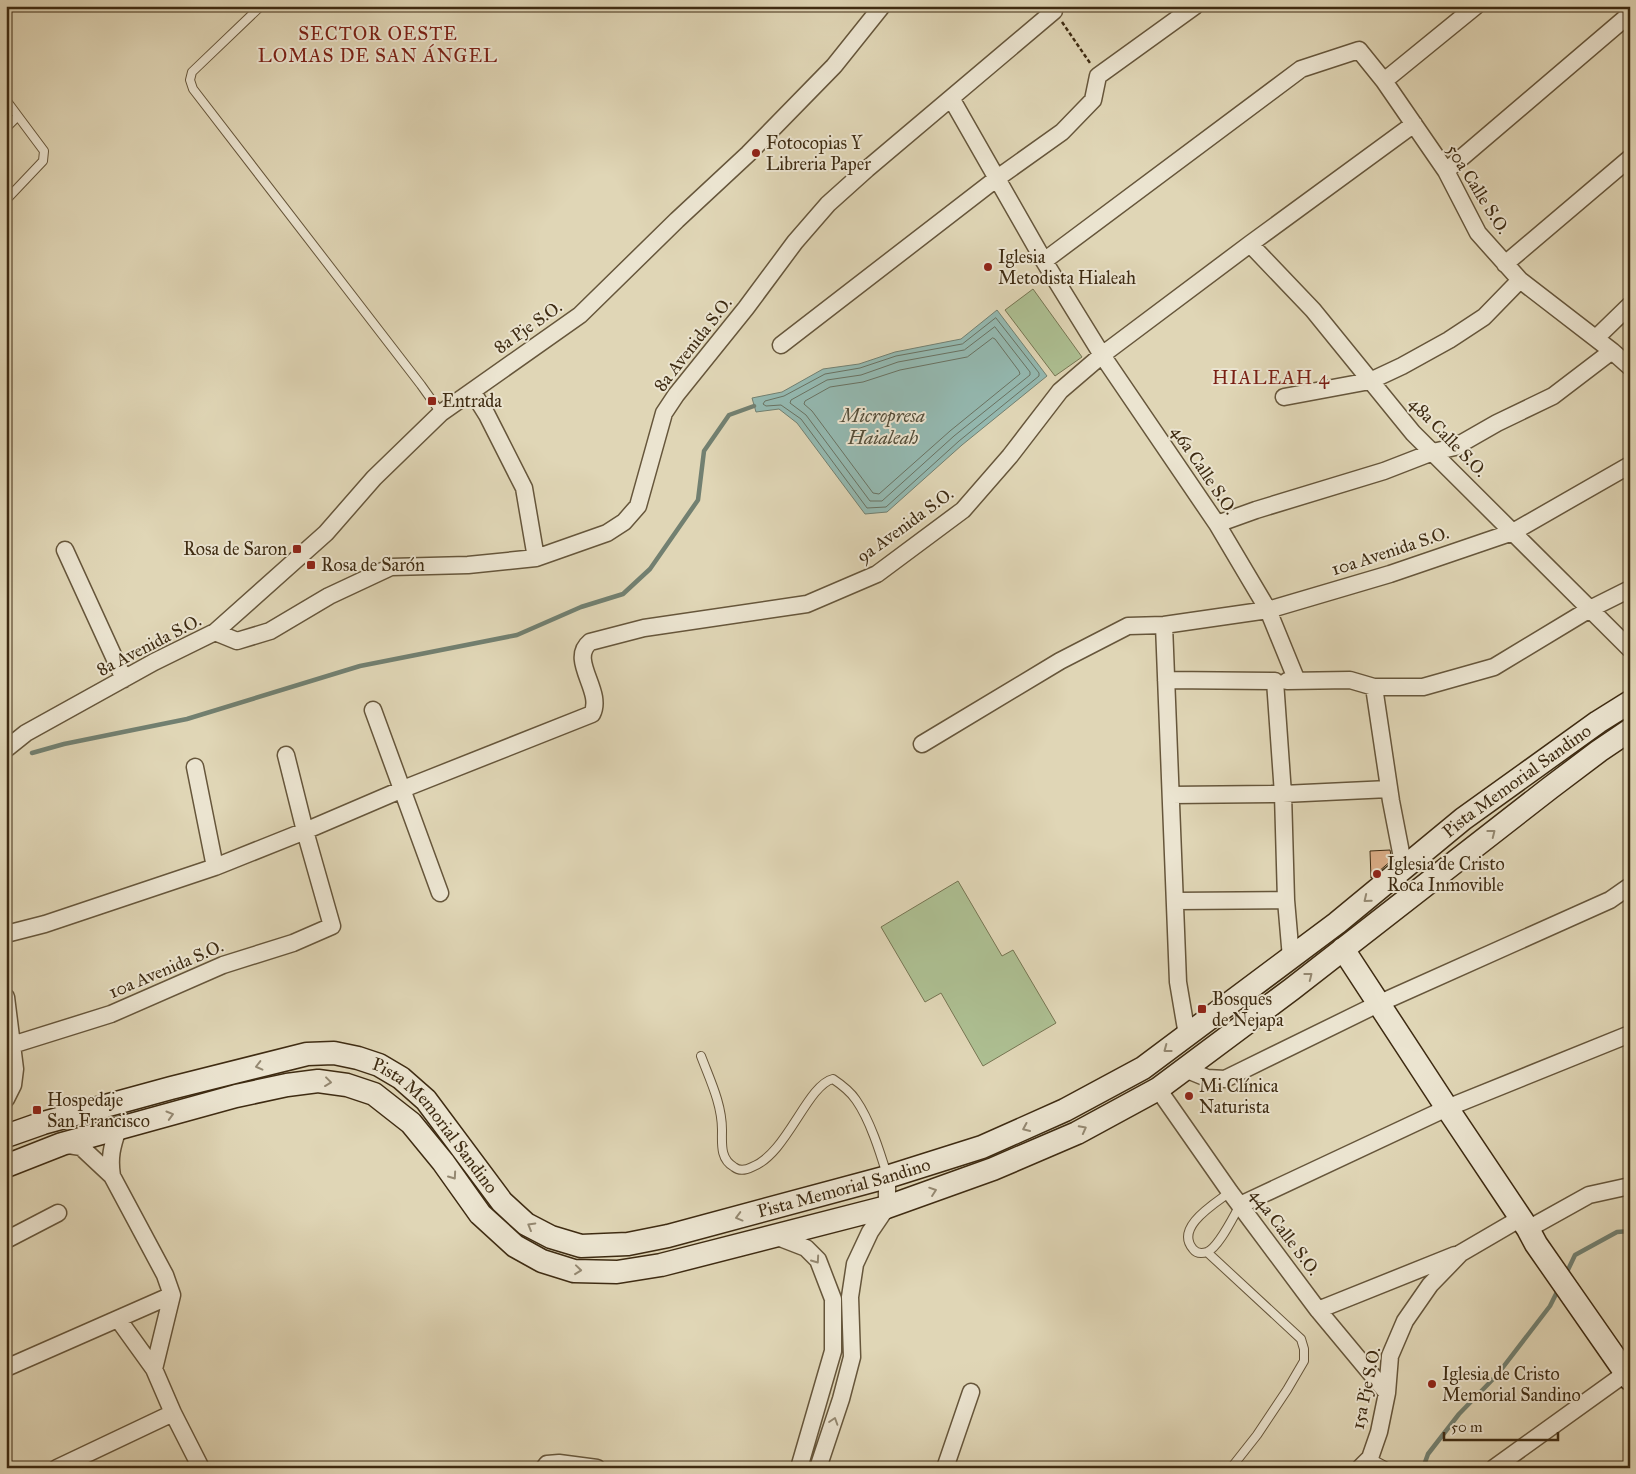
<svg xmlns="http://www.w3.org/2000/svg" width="1636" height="1474" viewBox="0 0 1636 1474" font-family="'IM FELL Great Primer',serif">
	<rect width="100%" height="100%" fill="#e0d6b6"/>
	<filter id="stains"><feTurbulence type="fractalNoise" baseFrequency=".004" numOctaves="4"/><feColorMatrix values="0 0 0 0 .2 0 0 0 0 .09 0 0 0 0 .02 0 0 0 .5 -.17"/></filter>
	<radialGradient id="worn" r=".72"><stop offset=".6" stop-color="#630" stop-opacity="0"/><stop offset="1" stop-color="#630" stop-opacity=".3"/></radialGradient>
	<path fill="#adbf92" stroke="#767552" d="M1033 289 1082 357 1055 376 1005 310Z
		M958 881 1002 956 1013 950 1056 1023 983 1066 941 993 925 1002 881 927Z"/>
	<path fill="#94b9b1" stroke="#728071" d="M997 310 1047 376 962 445 887 512 865 514 797 423 779 409 756 412 752 398 782 392 823 369 859 364 895 352 961 339Z"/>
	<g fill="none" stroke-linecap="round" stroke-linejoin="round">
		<path stroke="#697262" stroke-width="1" d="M996 318 1039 373V376L959 441 886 507 867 508 801 419 781 405 766 406 763 404 765 401 784 396 825 374 860 368 896 356 962 344Z
			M995 327 1030 372V375L954 436 882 501H870L806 415 790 403 791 400 827 380 861 375 898 362 964 350Z
			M993 338 995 339 1019 371 1020 374 950 431 879 494 873 493 812 411 804 404 805 401 830 387 863 382 900 370 967 357Z"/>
		<path stroke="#728071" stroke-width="4.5" d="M32 753 64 744 187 719 360 666 517 635 581 607 623 594 650 569 698 500 704 451 729 415 754 406
			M1566 1274 1575 1255 1617 1232 1630 1231
			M1423 1468 1428 1454 1459 1414 1497 1375 1550 1306 1558 1290"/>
	</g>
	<path fill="#dcae88" stroke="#3e2b12" d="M1390 850 1392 860 1371 878 1370 851Z"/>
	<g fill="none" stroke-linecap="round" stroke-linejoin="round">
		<g stroke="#66563b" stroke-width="10">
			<path id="lane" d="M261 6 192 72 190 80 193 89 421 385 441 413
				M6 100 44 151 43 161 6 200
				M6 128 18 116
				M701 1056C710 1080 722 1104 722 1130 722 1144 720 1159 734 1167 739 1171 746 1170 752 1167 787 1154 807 1085 833 1079 842 1085 850 1091 856 1100 870 1120 880 1152 887 1175
				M1230 1192C1216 1203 1174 1227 1193 1249 1196 1253 1201 1254 1207 1252 1219 1247 1233 1217 1240 1205
				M1207 1252 1301 1339 1304 1349V1361L1287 1390 1257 1435 1231 1468
				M1370 1458 1389 1468"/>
		</g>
		<g stroke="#66563b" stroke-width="19">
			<path id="street" d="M1384 81 1476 6
				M951 98 1044 261 1102 355 1217 524 1268 610 1297 681
				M1446 171 1630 14
				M1250 244 1313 310 1413 433 1630 649
				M1044 261 1301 69 1359 50 1384 81 1446 171 1478 233 1520 280 1612 351 1630 367
				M1505 264 1630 158
				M1596 338 1630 305
				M781 345 996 179 1062 132 1093 100 1098 76 1195 6
				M472 391 487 415 524 488 536 558
				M1284 397 1370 381 1402 366 1449 340 1484 317 1520 280
				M1217 524 1256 510 1384 471 1433 452 1455 447 1497 423 1553 396 1612 351
				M65 550 124 679
				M1164 625 1178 982 1187 1035
				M215 632 237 641 270 631 329 596 391 567 468 565 536 558 607 533 624 522 638 506 664 413 676 395 746 308 795 242 828 204 867 169 1054 11
				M1166 680 1275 681 1283 794 1286 900 1291 958
				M1287 681 1350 680 1374 687
				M373 710 440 893
				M922 744 1060 661 1128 626 1164 625 1268 610 1390 574 1513 532 1630 465
				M6 749 26 733 154 662 215 632 326 533 374 478 441 413 580 315 677 220 748 154 834 66 882 6
				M195 767 215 867
				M1171 795 1283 794 1389 789
				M1404 868 1391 801 1374 687H1423L1494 667 1590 609 1630 589
				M1175 901 1286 900
				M6 934 45 924 215 867 305 831 403 789 592 714C604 691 568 660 590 642L644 628 807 604 877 574 963 510 1010 456 1060 391 1102 355 1250 244 1414 124
				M6 997 15 1069 13 1085 6 1099
				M12 1045 111 1014 223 965 293 943 332 926 305 831 286 755
				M1185 1069 1207 1078 1225 1079 1380 1003 1610 900 1630 886
				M1158 1089 1230 1192 1318 1310 1387 1393
				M62 1144 81 1147 112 1176 165 1275 172 1295 154 1369 173 1413 201 1468
				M112 1176C109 1158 112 1146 118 1129
				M1240 1205 1447 1108 1630 1034
				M1528 1229 1589 1195 1630 1186
				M775 1236 806 1248 818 1260 833 1299V1351L799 1468
				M6 1240 58 1213
				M1318 1310 1455 1255
				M118 1319 154 1369
				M6 1368 172 1295
				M57 1468 173 1413
				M544 1468 547 1464 559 1463 597 1468
				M818 1468 841 1399 852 1357 850 1297 855 1264 870 1232 887 1207V1177
				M945 1468 971 1392
				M1360 1468 1370 1458 1379 1432 1387 1393 1390 1356 1405 1321 1430 1285 1461 1253 1521 1218
				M1494 1468 1626 1373"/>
		</g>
		<g stroke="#3e2b12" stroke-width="25">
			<g id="secondary">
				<path d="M1343 949 1447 1108 1528 1229 1536 1244 1630 1379"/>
				<path id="s1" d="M6 1136 43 1123 171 1088 307 1054 334 1053 358 1058 379 1065 401 1078 426 1100 502 1202 526 1224 551 1237 581 1246 628 1244 668 1236 887 1177 982 1147 1065 1110 1143 1068 1337 923 1463 819 1598 722 1630 702"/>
				<path d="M6 1166 62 1144 236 1096 287 1085 318 1081 347 1085 374 1094 411 1123 443 1162 480 1214 515 1246 542 1261 574 1271 617 1272 661 1265 887 1207 993 1169 1077 1133 1158 1089 1292 989 1550 788 1599 751 1630 730"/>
			</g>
		</g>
		<path stroke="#3e2b12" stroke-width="2.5" stroke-dasharray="4 2.5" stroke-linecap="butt" d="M1062 22 1090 63"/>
		<use href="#lane" stroke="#ebe4d0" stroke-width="8"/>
		<use href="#street" stroke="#ebe4d0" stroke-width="16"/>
		<use href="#secondary" stroke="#ebe4d0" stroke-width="22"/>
	</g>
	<defs><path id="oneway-chevron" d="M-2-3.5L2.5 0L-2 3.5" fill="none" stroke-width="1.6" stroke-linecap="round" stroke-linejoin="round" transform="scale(1.25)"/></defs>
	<g stroke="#948871">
		<use href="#oneway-chevron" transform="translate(1492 833) rotate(-38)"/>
		<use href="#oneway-chevron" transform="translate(1367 899) rotate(141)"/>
		<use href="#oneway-chevron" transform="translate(1309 976) rotate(-38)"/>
		<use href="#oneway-chevron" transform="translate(1167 1049) rotate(143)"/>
		<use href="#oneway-chevron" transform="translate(259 1066) rotate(166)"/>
		<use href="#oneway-chevron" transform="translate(328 1082) rotate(7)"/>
		<use href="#oneway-chevron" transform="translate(170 1115) rotate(-16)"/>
		<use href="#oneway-chevron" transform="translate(1026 1128) rotate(156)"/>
		<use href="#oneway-chevron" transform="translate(1083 1129) rotate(-28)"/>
		<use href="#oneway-chevron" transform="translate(453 1176) rotate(55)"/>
		<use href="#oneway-chevron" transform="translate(933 1191) rotate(-19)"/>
		<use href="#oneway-chevron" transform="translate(739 1217) rotate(165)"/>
		<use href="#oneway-chevron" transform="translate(531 1226) rotate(-150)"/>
		<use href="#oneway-chevron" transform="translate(816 1260) rotate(55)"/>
		<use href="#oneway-chevron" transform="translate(578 1270) rotate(6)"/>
		<use href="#oneway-chevron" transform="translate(834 1421) rotate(-72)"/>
	</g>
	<g fill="#8f2418" stroke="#ebe4d0" stroke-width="2">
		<circle cx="756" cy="153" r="5"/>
		<circle cx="988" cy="267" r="5"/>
		<rect x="427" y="396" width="10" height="10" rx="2.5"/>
		<rect x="292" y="544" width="10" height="10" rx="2.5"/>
		<rect x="306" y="560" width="10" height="10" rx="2.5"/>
		<circle cx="1377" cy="874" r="5"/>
		<rect x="1197" y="1004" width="10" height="10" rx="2.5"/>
		<circle cx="1189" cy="1096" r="5"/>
		<rect x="32" y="1105" width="10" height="10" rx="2.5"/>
		<circle cx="1432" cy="1384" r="5"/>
	</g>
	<g text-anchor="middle" stroke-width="4" stroke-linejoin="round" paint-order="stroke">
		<g font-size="18" fill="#3e2b12" stroke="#ebe4d0" text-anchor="start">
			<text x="766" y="149">Fotocopias Y<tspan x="766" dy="21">Libreria Paper</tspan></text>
			<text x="998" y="263">Iglesia<tspan x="998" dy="21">Metodista Hialeah</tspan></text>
			<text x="442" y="407">Entrada</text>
			<text x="287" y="555" text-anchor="end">Rosa de Saron</text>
			<text x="321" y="571">Rosa de Sarón</text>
			<text x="1387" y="870">Iglesia de Cristo<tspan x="1387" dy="21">Roca Inmovible</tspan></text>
			<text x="1212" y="1005">Bosques<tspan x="1212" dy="21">de Nejapa</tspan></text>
			<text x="1199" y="1092">Mi Clínica<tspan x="1199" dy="21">Naturista</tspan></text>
			<text x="47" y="1106">Hospedaje<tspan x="47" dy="21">San Francisco</tspan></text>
			<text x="1442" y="1380">Iglesia de Cristo<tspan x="1442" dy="21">Memorial Sandino</tspan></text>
		</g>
		<g font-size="18" fill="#3e2b12" stroke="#ebe4d0">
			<text transform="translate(1478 189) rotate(58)" y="6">50a Calle S.O.</text>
			<text transform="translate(528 327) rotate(-35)" y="6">8a Pje S.O.</text>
			<text transform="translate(693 344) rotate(-52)" y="6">8a Avenida S.O.</text>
			<text transform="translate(1448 437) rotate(46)" y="6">48a Calle S.O.</text>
			<text transform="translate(1204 470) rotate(56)" y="6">46a Calle S.O.</text>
			<text transform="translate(905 525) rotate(-36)" y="6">9a Avenida S.O.</text>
			<text transform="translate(1390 551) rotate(-18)" y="6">10a Avenida S.O.</text>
			<text transform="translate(149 645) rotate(-27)" y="6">8a Avenida S.O.</text>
			<text dy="6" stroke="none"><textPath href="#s1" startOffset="1729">Pista Memorial Sandino</textPath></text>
			<text transform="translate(166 969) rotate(-23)" y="6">10a Avenida S.O.</text>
			<text dy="6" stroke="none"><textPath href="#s1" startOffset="469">Pista Memorial Sandino</textPath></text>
			<text dy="6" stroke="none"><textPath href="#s1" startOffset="934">Pista Memorial Sandino</textPath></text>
			<text transform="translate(1285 1232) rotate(53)" y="6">44a Calle S.O.</text>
			<text transform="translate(1366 1388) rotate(-78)" y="6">15a Pje S.O.</text>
		</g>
		<g font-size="19" letter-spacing="1" fill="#7a1f14" stroke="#ebe4d0">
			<text x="378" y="40">SECTOR OESTE<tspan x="378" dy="22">LOMAS DE SAN ÁNGEL</tspan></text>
			<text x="1271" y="384">HIALEAH 4</text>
		</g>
		<g font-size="19" font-style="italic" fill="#544e3a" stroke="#ebe4d0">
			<text x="883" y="422">Micropresa<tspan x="883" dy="22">Haialeah</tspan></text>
		</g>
	</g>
	<rect width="1636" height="1474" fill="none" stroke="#e0d6b6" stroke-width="25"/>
	<rect x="8" y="8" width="1621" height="1459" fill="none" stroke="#3e2b12" stroke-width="2.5"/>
	<rect x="12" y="12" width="1611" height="1449" fill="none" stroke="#3e2b12"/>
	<path d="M1444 1432v8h114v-8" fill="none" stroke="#3e2b12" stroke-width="2.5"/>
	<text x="1451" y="1432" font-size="15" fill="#3e2b12" stroke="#ebe4d0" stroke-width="4" paint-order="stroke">50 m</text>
	<rect width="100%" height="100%" filter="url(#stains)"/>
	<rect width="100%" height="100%" fill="url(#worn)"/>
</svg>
